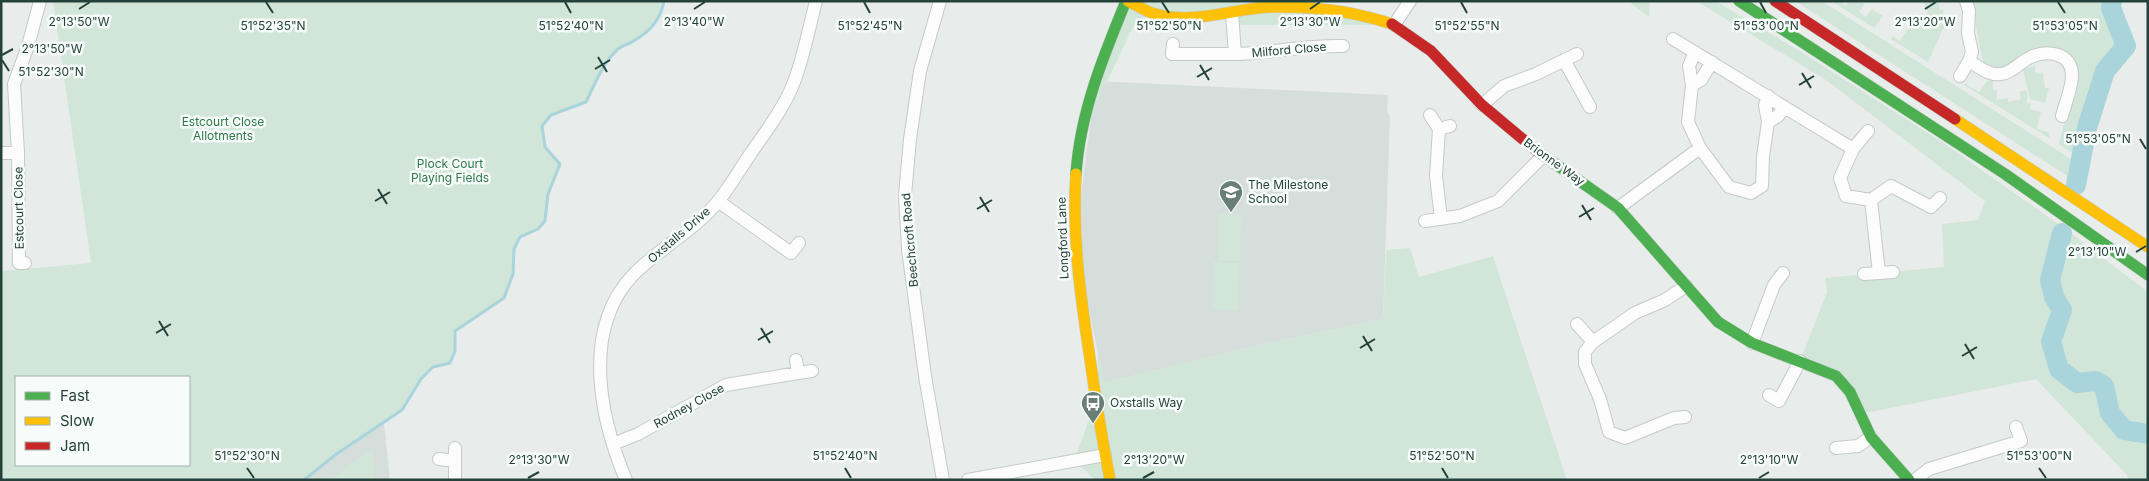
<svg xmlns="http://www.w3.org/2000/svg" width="2149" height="481" viewBox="0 0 2149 481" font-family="Inter,sans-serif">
	<rect width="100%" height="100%" fill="#e8edeb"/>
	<path fill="#d6dedb" d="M1096 81 1388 95 1387 111 1390 117 1383 319 1247 348 1104 383 1075 240Z
		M384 423 390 480H304L335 455Z"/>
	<path fill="#d1e6d8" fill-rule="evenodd" d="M53 1H664C661 19 651 31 635 40 630 44 623 45 618 49 603 62 595 84 586 102L551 115 542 126 545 147 560 164 548 194 545 221 538 229 520 237 514 249 513 274 504 298 455 331V351L450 363 433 367 421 379 402 410 335 455 304 480H1V271L91 263ZM16 377H189V465H16Z
		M1126 1H1228L1394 25H1233L1232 13H1152L1134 25 1080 138Z
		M1628 1H1650L1649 17Z
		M1696 1H1715L1798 50 1945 144 2068 231 2148 292V480H2129L2126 474 2036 379 1860 414 1850 392 1800 361 1827 292 1825 278 1944 267 1942 224 1978 220 1985 201 1826 80Z
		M1795 1H1822L2074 161 2069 177Z
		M1831 1H1843L1842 3 1846 6 1849 1H1861L1865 4 1859 12 1866 17 1872 9 1883 16 1874 28Z
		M1923 1H1938L1940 10 1943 9 1945 29H1943L1928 62 1891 39 1893 36 1900 41 1909 27 1912 29 1914 26 1906 20 1911 16 1913 19 1922 13 1923 15 1928 13Z
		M1971 1H2112L2111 8 2126 46 2105 71 2081 159 2059 144 2077 68 2057 49 2003 71 1983 62Z
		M2035 66V71L2038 74 2043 72 2045 88H2049L2045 103 2030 99 2023 69Z
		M1993 80V90H1997V100L2007 98 2009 102 2021 99 2019 92 2026 90 2028 96 2026 102 2031 104 2030 109 2041 112 2037 129 2050 133 2049 138 1964 85 1965 83 1979 92 1987 81Z
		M1219 214H1241L1240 261H1218Z
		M1410 248 1419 277 1493 256 1567 480H1095L1074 460 1096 402 1098 350 1104 383 1247 348 1383 319 1386 250Z
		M1213 262 1239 263 1238 310H1212Z
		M372 448 375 480H330Z"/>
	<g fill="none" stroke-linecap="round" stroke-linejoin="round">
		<path stroke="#a9d4db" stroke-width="3" d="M304 480 335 455 402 410 421 379 433 367 450 363 455 351V331L504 298 513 274 514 249 520 237 538 229 545 221 548 194 560 164 545 147 542 126 551 115 586 102C595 84 603 62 618 49 623 45 630 44 635 40 651 31 661 19 664 1"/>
		<path stroke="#a9d4db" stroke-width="20" d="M2076 185 2087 128 2105 71 2126 46 2111 8 2112 1
			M2062 233 2050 280 2054 297 2062 310 2051 342 2059 369 2077 383 2096 381 2104 386 2110 413 2124 430 2148 434"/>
		<g stroke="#c5cac8" stroke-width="14">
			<path id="street" d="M940 1 920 71 910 139 905 195 908 249 925 376 943 480
				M1232 13 1235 54C1272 53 1307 45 1343 46
				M1394 25 1410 1
				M1673 39 1853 149 1868 131
				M1173 44 1172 54H1235
				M1695 52 1689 66 1692 85 1701 80 1712 62
				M1564 60 1590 107
				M1969 61C1979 67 1989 76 2001 74 2012 73 2021 61 2031 57 2046 50 2072 52 2072 75 2072 88 2065 104 2062 116
				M1960 76 1969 61 1972 52 1968 33 1969 11 1966 1
				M1768 96 1765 105 1768 122 1778 116 1784 107
				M1482 105 1504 86 1536 74 1577 54
				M1430 115 1439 129 1450 126
				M1439 129 1436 176 1441 219
				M1700 148 1729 187 1751 193 1762 186 1763 156 1768 122
				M1853 149 1840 178 1846 196 1871 200 1891 186 1931 207 1940 198
				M1 153H18
				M1871 200 1879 273 1893 272
				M718 201 791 253 799 243
				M1618 208 1700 148 1688 122 1692 85
				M1425 221 1460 216 1498 201 1543 156
				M25 263H19L18 153 14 84 28 46 40 1
				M1864 274 1879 273
				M1577 324 1593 342
				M1752 343 1774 285 1783 273
				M796 360 798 373 812 371
				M1769 395 1779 401 1800 361
				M1685 417 1674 418 1625 438 1609 432 1600 399 1585 364V352L1593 342 1635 313 1665 300 1686 286
				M613 444 638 434 726 385 798 373
				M1836 448 1858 446 1871 437
				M439 459 455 461
				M455 480V448
				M626 480C600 418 581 330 633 275 659 248 696 230 719 200 731 185 740 169 751 153 767 130 784 108 794 82 804 56 809 28 816 1
				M968 480 1105 455
				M1915 480 1929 469 2021 441 2016 427"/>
		</g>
		<g stroke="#c3cbc8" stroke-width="12">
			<path id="fast" d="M1739 1 2005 174 2148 275
				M1537 151 1618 208 1718 322 1752 343 1836 376 1850 392 1871 437 1909 480
				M1076 174C1080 113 1103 57 1126 1"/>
		</g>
		<g stroke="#c3cbc8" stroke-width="12">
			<path id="slow" d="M1128 1C1136 5 1144 10 1152 13 1192 26 1233 8 1273 7 1314 6 1353 11 1392 24
				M1955 119 2148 247
				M1076 174C1072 234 1080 293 1089 352 1095 395 1102 438 1110 480"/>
		</g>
		<g stroke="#c3cbc8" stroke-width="12">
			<path id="jam" d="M1775 1 1955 119
				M1392 24 1431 51 1482 105 1537 151"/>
		</g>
		<use href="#street" stroke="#fcfcfc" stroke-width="12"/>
		<use href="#fast" stroke="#4caf50" stroke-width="11"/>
		<use href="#slow" stroke="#ffc107" stroke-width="11"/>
		<use href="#jam" stroke="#c62828" stroke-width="11"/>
	</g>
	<path fill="none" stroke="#24423a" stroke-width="2" d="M266 2 273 13M565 2 571 13M864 2 870 13M1162 2 1169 13M1461 2 1467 13M1760 2 1766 13M2058 2 2065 13M79 9 90 2M694 9 705 2M1310 9 1320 2M1925 9 1936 2M2 55 13 49M598 57 607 72M2 60 9 71M1200 65 1209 80M595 69 610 60M1802 73 1811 88M1197 77 1212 68M1799 85 1814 76M2140 139 2146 149M378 189 387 204M980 197 989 212M375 201 390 192M1582 205 1591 220M977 209 992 200M1579 217 1594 208M2136 252 2146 246M159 321 168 336M761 328 770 343M156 333 171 324M1363 336 1372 351M758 340 773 331M1965 344 1974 359M1360 348 1375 339M1962 356 1977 347M247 468 254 478M845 468 851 478M1442 468 1448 478M2039 468 2046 478M528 478 539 472M1143 478 1154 472M1759 478 1769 472"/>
	<defs>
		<g id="school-pin" transform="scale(1.25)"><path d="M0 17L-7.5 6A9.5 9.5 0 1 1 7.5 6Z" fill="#697e78" stroke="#f7fbf9"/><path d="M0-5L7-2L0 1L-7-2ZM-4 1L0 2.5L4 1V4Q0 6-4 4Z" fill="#fff"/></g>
		<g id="bus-pin" transform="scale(1.25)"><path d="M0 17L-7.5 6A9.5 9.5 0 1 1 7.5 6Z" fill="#697e78" stroke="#f7fbf9"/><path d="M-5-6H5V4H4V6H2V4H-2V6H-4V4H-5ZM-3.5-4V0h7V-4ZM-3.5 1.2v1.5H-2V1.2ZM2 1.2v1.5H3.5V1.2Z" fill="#fff"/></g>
	</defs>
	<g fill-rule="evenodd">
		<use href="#school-pin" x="1231" y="192"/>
		<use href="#bus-pin" x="1093" y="403"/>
	</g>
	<g text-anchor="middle" stroke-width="5" stroke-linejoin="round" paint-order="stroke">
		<g font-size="12" fill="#24423a" stroke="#f7fbf9">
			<text transform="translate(1289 50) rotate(-5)" y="4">Milford Close</text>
			<text transform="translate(1554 162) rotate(36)" y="4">Brionne Way</text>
			<text transform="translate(19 208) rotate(-91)" y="4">Estcourt Close</text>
			<text transform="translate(679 235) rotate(-41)" y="4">Oxstalls Drive</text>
			<text transform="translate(1063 238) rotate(-92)" y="4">Longford Lane</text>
			<text transform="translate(910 240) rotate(-95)" y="4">Beechcroft Road</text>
			<text transform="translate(689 406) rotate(-29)" y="4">Rodney Close</text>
		</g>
		<g font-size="12" fill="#2d7a4b" stroke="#f7fbf9">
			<text x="223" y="126">Estcourt Close<tspan x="223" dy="14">Allotments</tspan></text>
			<text x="450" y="168">Plock Court<tspan x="450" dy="14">Playing Fields</tspan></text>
		</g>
		<g font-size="12" fill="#24423a" stroke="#f7fbf9" text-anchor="start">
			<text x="1248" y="189">The Milestone<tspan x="1248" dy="14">School</tspan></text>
			<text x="1110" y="407">Oxstalls Way</text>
		</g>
	</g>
	<g font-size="12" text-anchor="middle" fill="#24423a" stroke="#f7fbf9" stroke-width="5" stroke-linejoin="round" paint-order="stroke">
		<text x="79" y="26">2°13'50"W</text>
		<text x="694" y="26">2°13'40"W</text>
		<text x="1310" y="26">2°13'30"W</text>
		<text x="1925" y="26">2°13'20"W</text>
		<text x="273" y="30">51°52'35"N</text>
		<text x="1766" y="30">51°53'00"N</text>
		<text x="571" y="30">51°52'40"N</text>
		<text x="870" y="30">51°52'45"N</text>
		<text x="1169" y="30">51°52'50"N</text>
		<text x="1467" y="30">51°52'55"N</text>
		<text x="2065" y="30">51°53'05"N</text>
		<text x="52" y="53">2°13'50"W</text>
		<text x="51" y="76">51°52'30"N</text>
		<text x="2098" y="143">51°53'05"N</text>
		<text x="2097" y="256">2°13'10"W</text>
		<text x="247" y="460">51°52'30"N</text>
		<text x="845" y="460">51°52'40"N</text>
		<text x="1442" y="460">51°52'50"N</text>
		<text x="2039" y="460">51°53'00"N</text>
		<text x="539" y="464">2°13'30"W</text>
		<text x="1154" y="464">2°13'20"W</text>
		<text x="1769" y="464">2°13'10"W</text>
	</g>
	<rect width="2149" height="481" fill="none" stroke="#24423a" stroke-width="5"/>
	<rect x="15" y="376" width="175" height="90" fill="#f7fbf9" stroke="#a3b1ad"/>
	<rect x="25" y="392" width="25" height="8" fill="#4caf50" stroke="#a3b1ad"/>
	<text x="60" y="401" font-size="15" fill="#24423a">Fast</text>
	<rect x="25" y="417" width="25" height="8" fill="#ffc107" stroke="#a3b1ad"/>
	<text x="60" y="426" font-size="15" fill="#24423a">Slow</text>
	<rect x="25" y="442" width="25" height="8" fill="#c62828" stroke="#a3b1ad"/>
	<text x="60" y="451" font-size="15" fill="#24423a">Jam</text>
</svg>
